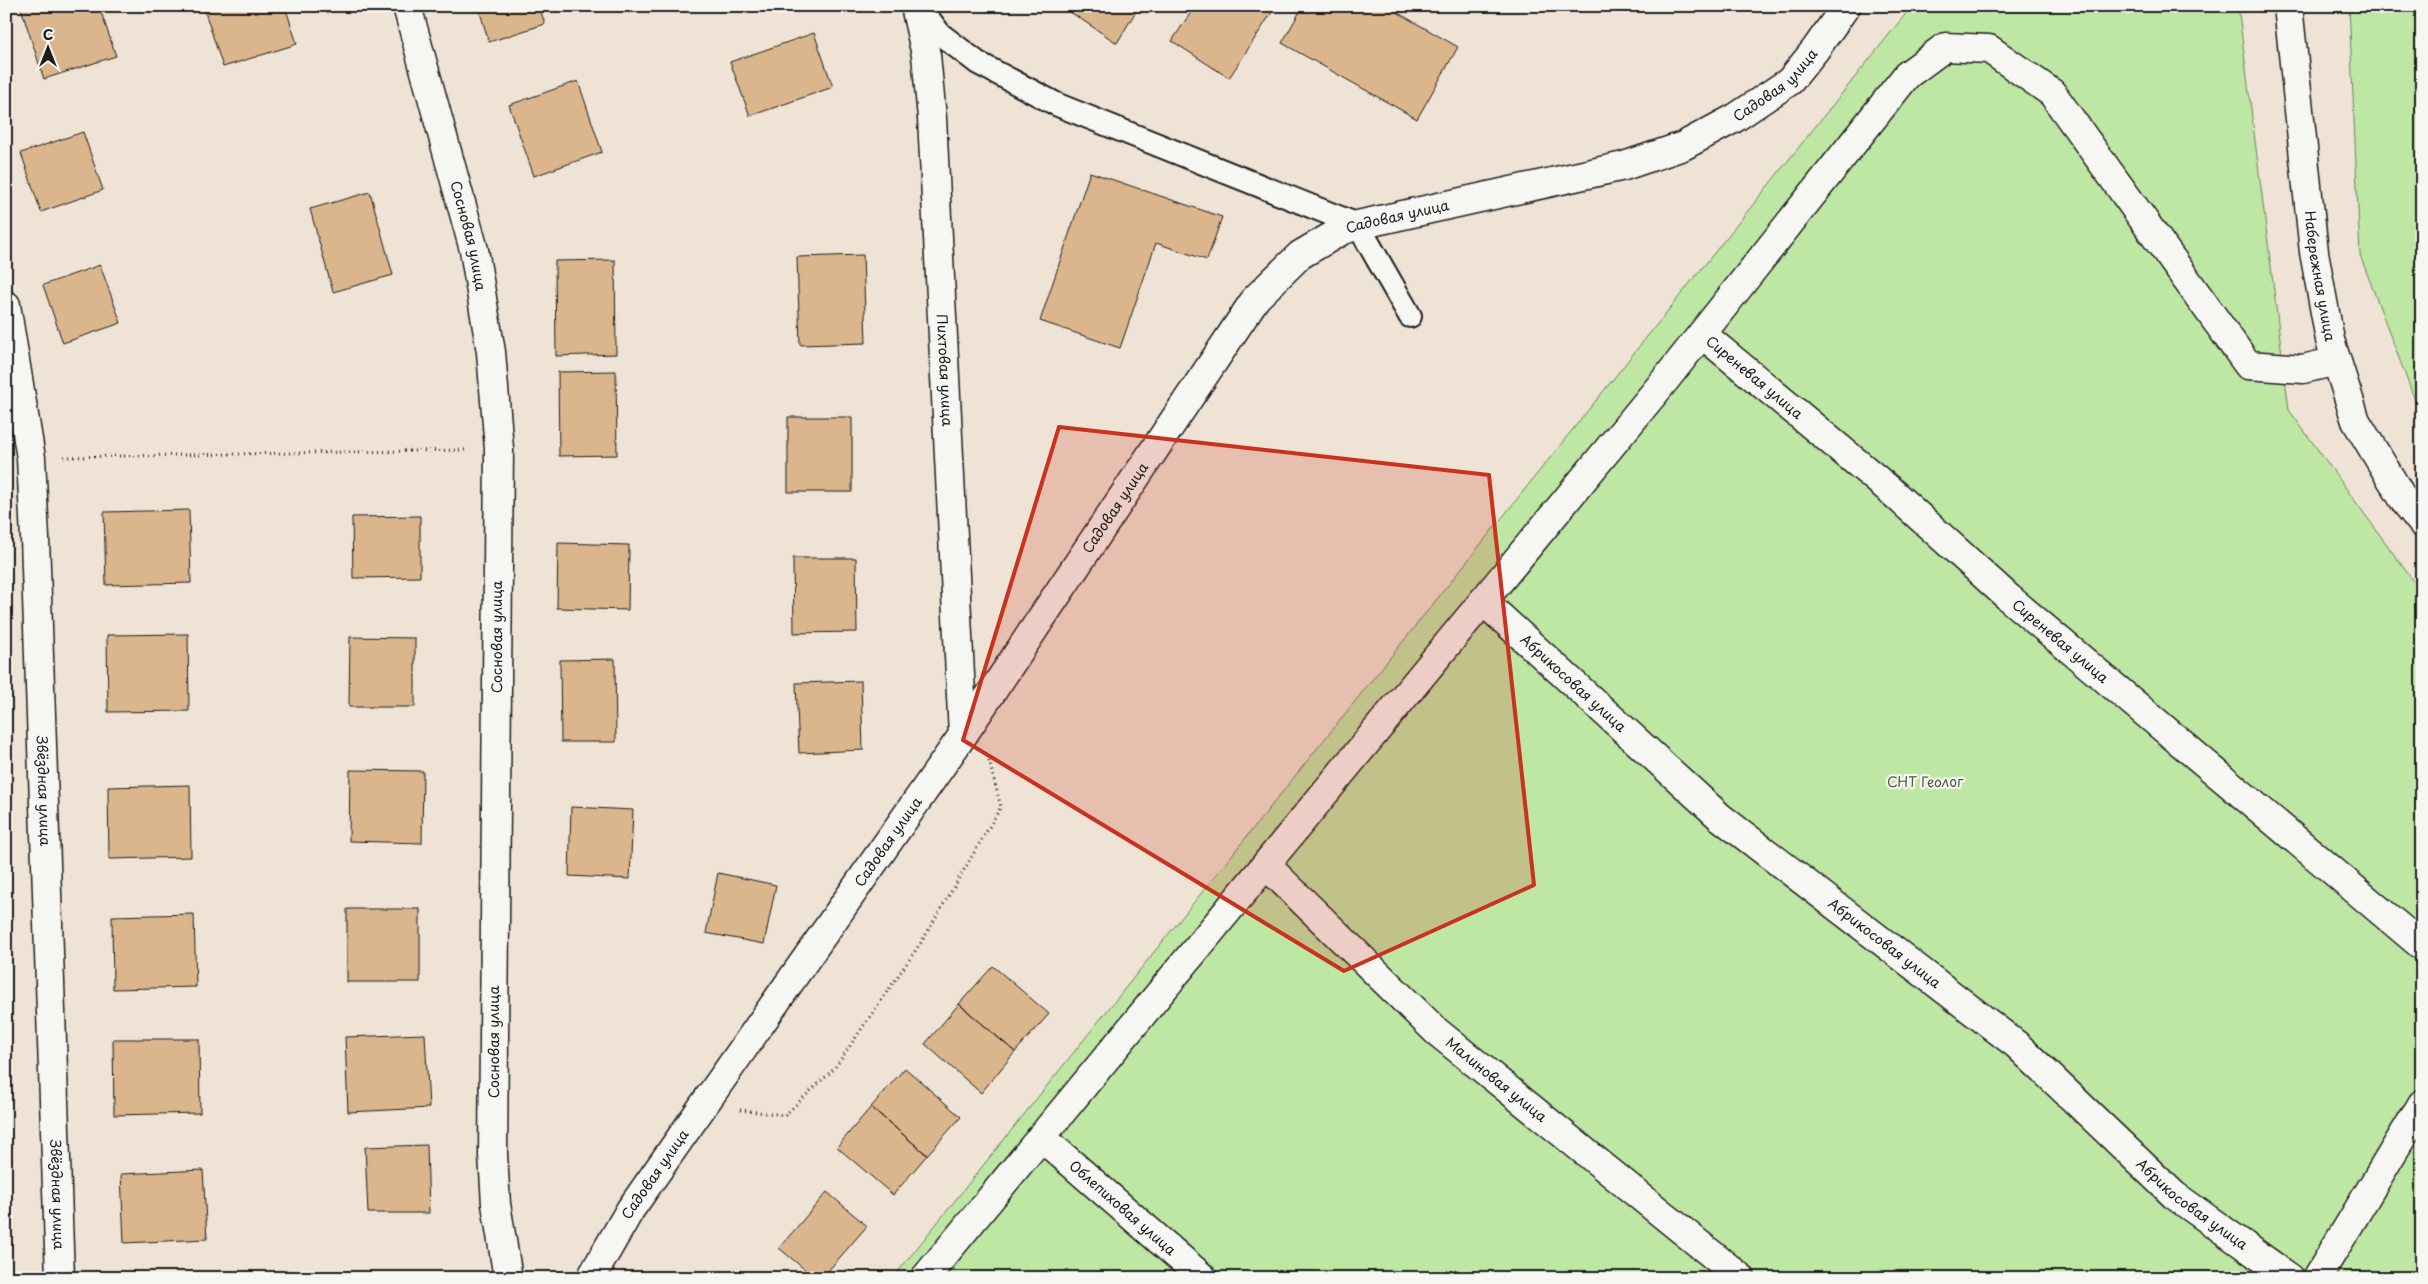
<svg xmlns="http://www.w3.org/2000/svg" width="2428" height="1284" viewBox="0 0 2428 1284" font-family="'Playpen Sans',sans-serif">
	<rect width="100%" height="100%" fill="#eee3d4"/>
	<filter id="ink" filterUnits="userSpaceOnUse"><feTurbulence type="fractalNoise" baseFrequency=".02" numOctaves="2"/><feDisplacementMap in="SourceGraphic" scale="10" xChannelSelector="R" yChannelSelector="G"/><feConvolveMatrix kernelMatrix="1 2 1 2 8 2 1 2 1" color-interpolation-filters="sRGB"/></filter>
	<g filter="url(#ink)">
		<path fill="#bee7a4" stroke="#6d8260" d="M1912 6H2238L2289 410 2422 593V1278H893Z
			M2349 6H2422V419L2360 255Z"/>
		<path fill="#dbb68d" stroke="#1c1c1c" d="M27 6H99L116 56 44 79 21 8Z
			M203 6H285L297 44 223 67Z
			M478 6H539L545 24 489 42Z
			M1061 6H1139L1117 43Z
			M1195 6H1270L1274 9 1229 78 1172 41Z
			M1303 6H1386L1458 47 1417 119 1282 43Z
			M814 33 833 87 750 116 730 62Z
			M578 81 602 152 534 176 509 105Z
			M83 132 103 190 41 212 21 153Z
			M1090 172 1222 217 1207 260 1156 243 1120 348 1040 321Z
			M370 192 393 275 333 292 310 209Z
			M863 255 866 343 800 345 797 257Z
			M615 260 616 354 556 356 555 261Z
			M100 265 121 323 63 343 43 285Z
			M616 371 617 455 559 456 558 372Z
			M788 417H852V492H788Z
			M189 510 191 583 106 585 104 512Z
			M420 516V577L353 578 352 517Z
			M558 543 629 545 628 610 557 608Z
			M793 558H856L857 632 794 633Z
			M188 634 189 711 108 712 107 635Z
			M350 637 415 638V707H349Z
			M615 659 616 742H561L560 660Z
			M861 681 863 750 799 753 796 683Z
			M350 770 423 771 422 843 349 841Z
			M190 785 191 857 109 859 108 787Z
			M571 807 633 810 630 879 569 876Z
			M718 873 776 885 764 944 706 933Z
			M347 909H420V982H347Z
			M194 914 196 987 113 989 112 916Z
			M993 966 1049 1014 1015 1052 959 1004Z
			M959 1004 1015 1052 981 1093 925 1044Z
			M425 1034 429 1108 348 1112 345 1037Z
			M113 1039H199L200 1113 114 1115Z
			M905 1068 961 1117 927 1155 871 1107Z
			M871 1107 927 1155 893 1195 837 1147Z
			M427 1145 429 1213H368L365 1147Z
			M203 1170 207 1239 124 1243 121 1174Z
			M827 1192 867 1226 822 1278H815L779 1248Z"/>
		<g fill="none" stroke-linecap="round" stroke-linejoin="round">
			<g stroke="#1c1c1c" stroke-width="26">
				<path id="service" d="M919 6 940 34 978 63 1058 105 1358 225 1410 316"/>
			</g>
			<g stroke="#1c1c1c" stroke-width="31">
				<g id="minor">
					<path id="s1" d="M407 6 474 250 491 352 499 449 493 1155 496 1204 508 1278"/>
					<path id="s2" d="M915 6 926 55 932 118 963 735"/>
					<path id="s3" d="M2288 6 2314 252 2330 340 2356 421 2405 502 2422 523"/>
					<path id="s4" d="M6 305 31 458 35 538 60 1278"/>
					<path id="s5" d="M1702 334 1891 491 2009 598 2422 946"/>
					<path id="s6" d="M1483 601 1720 817 2017 1045 2174 1195 2290 1278"/>
					<path id="s7" d="M1266 865 1436 1031 1741 1278"/>
					<path id="s8" d="M1041 1137 1203 1278"/>
					<path id="s9" d="M591 1278 630 1210 963 735 1256 298 1300 255 1341 231 1358 225 1624 166 1683 146 1735 118 1790 81 1815 50 1846 6"/>
					<path d="M925 1278 1666 379 1907 75 1945 47 1989 49 2052 93 2248 365 2303 369 2337 361"/>
					<path d="M2317 1278 2422 1104"/>
				</g>
			</g>
			<path stroke="#1c1c1c" stroke-width="3" stroke-dasharray="1 4" stroke-linecap="butt" d="M64 457 466 450
				M740 1110 785 1115 834 1069 922 941 1001 807 988 757"/>
			<use href="#service" stroke="#f6f6f2" stroke-width="22"/>
			<use href="#minor" stroke="#f6f6f2" stroke-width="28"/>
		</g>
	</g>
	<path fill="#c8321e" fill-opacity="0.2" stroke="#c8321e" stroke-width="4" stroke-linejoin="round" d="M1059 427 1489 475 1534 885 1344 971 963 740Z"/>
	<g text-anchor="middle" stroke-width="4.5" stroke-linejoin="round" paint-order="stroke">
		<g font-size="14" fill="#1c1c1c" stroke="#f6f6f2">
			<text dy="5" stroke="none"><textPath href="#s9" startOffset="1758">Садовая улица</textPath></text>
			<text dy="5" stroke="none"><textPath href="#s9" startOffset="1352">Садовая улица</textPath></text>
			<text dy="5" stroke="none"><textPath href="#s1" startOffset="238">Сосновая улица</textPath></text>
			<text dy="5" stroke="none"><textPath href="#s3" startOffset="272">Набережная улица</textPath></text>
			<text dy="5" stroke="none"><textPath href="#s2" startOffset="366">Пихтовая улица</textPath></text>
			<text dy="5" stroke="none"><textPath href="#s5" startOffset="68">Сиреневая улица</textPath></text>
			<text dy="5" stroke="none"><textPath href="#s9" startOffset="932">Садовая улица</textPath></text>
			<text transform="translate(497 637) rotate(-90)" y="5">Сосновая улица</text>
			<text dy="5" stroke="none"><textPath href="#s5" startOffset="472">Сиреневая улица</textPath></text>
			<text dy="5" stroke="none"><textPath href="#s6" startOffset="122">Абрикосовая улица</textPath></text>
			<text dy="5" stroke="none"><textPath href="#s4" startOffset="488">Звёздная улица</textPath></text>
			<text dy="5" stroke="none"><textPath href="#s9" startOffset="528">Садовая улица</textPath></text>
			<text dy="5" stroke="none"><textPath href="#s6" startOffset="528">Абрикосовая улица</textPath></text>
			<text transform="translate(494 1042) rotate(-90)" y="5">Сосновая улица</text>
			<text dy="5" stroke="none"><textPath href="#s7" startOffset="315">Малиновая улица</textPath></text>
			<text dy="5" stroke="none"><textPath href="#s9" startOffset="122">Садовая улица</textPath></text>
			<text dy="5" stroke="none"><textPath href="#s4" startOffset="892">Звёздная улица</textPath></text>
			<text dy="5" stroke="none"><textPath href="#s6" startOffset="932">Абрикосовая улица</textPath></text>
			<text dy="5" stroke="none"><textPath href="#s8" startOffset="108">Облепиховая улица</textPath></text>
		</g>
		<g font-size="14" fill="#4d5945" stroke="#f6f6f2">
			<text x="1925" y="787">СНТ Геолог</text>
		</g>
	</g>
	<rect width="2428" height="1284" fill="none" stroke="#f6f6f2" stroke-width="25"/>
	<rect x="12" y="12" width="2403" height="1259" fill="none" stroke="#1c1c1c" stroke-width="2" filter="url(#ink)"/>
	<g transform="translate(48 48)" stroke="#f6f6f2" stroke-width="4" paint-order="stroke">
	<path d="M0-4L9 19L0 12L-9 19Z" fill="#1c1c1c"/>
	<text y="-8" font-size="14" font-weight="bold" text-anchor="middle" fill="#1c1c1c">С</text>
	</g>
</svg>
